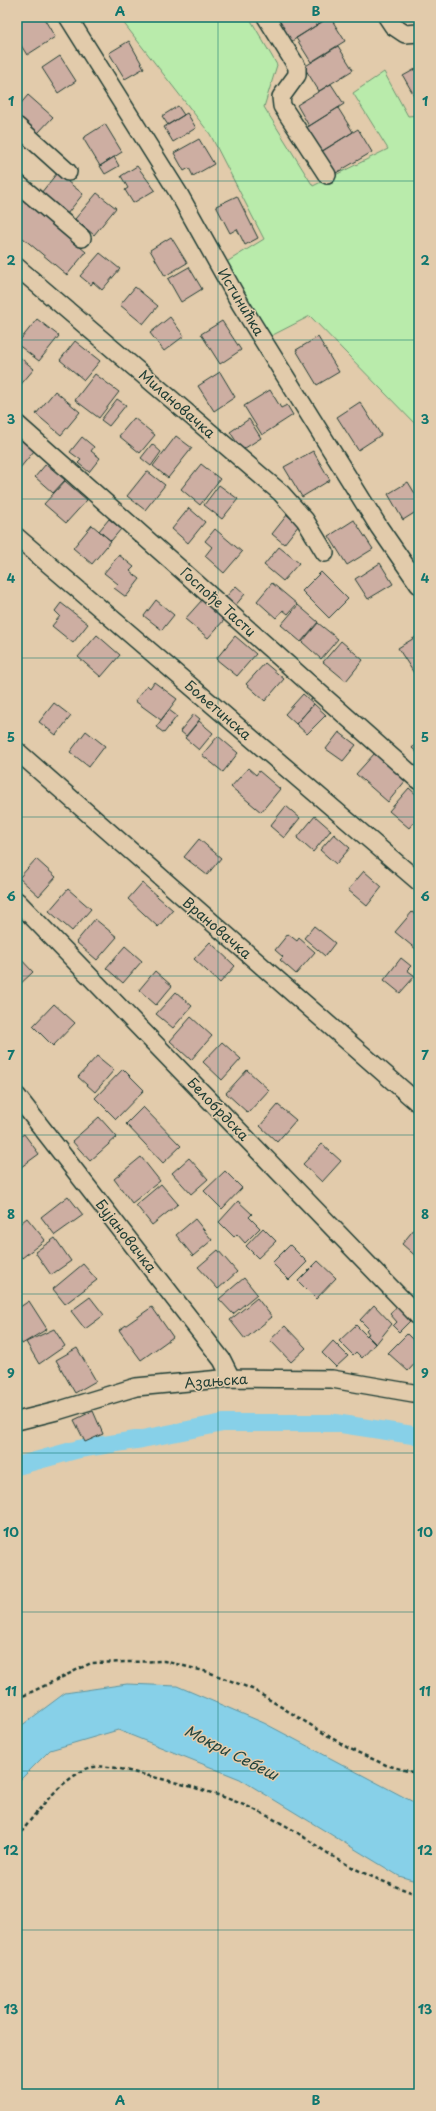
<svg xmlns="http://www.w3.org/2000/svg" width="436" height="2111" viewBox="0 0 436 2111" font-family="'Playpen Sans',sans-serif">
	<rect width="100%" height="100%" fill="#e2cbab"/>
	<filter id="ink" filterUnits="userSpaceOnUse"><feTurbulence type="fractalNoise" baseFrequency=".025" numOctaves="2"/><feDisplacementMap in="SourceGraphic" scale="8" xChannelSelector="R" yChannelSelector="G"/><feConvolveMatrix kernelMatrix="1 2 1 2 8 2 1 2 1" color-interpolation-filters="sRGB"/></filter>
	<g filter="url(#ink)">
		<path fill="#b9ebab" stroke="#6c9470" d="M119 17H249L277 65 264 107 313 186 388 149 353 93 384 72 408 116 419 115V428L310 316 271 336 225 263 264 239 210 134Z"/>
		<path fill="#87d0e8" stroke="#5d95a0" d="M127 1684 177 1686 264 1723 419 1805V1882L399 1876 240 1779 118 1730 50 1750 17 1783V1729L65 1693Z"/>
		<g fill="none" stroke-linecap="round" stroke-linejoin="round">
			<path stroke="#87d0e8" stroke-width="18" d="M17 1466 79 1449 142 1439 223 1423H335L419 1436"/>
		</g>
		<path fill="#cdaea2" stroke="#1f3d34" d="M43 17 55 37 27 55 17 39V18Z
			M275 17H321L323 21 289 43Z
			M330 17 345 41 311 62 296 38Z
			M129 41 144 68 125 79 109 53Z
			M338 46 353 70 319 91 304 67Z
			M60 56 76 81 58 93 42 68Z
			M419 67V104L403 76Z
			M331 84 344 104 309 126 297 105Z
			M28 95 53 117 37 134 17 116V108Z
			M178 106 184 115 168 125 162 116Z
			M338 108 353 132 318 154 303 130Z
			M187 113 196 128 173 142 164 127Z
			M105 124 122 152 100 166 83 138Z
			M358 129 372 152 336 173 322 151Z
			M199 139 214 164 193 176 189 168 184 171 174 153Z
			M114 157 119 166 105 174 100 166Z
			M137 166 155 190 133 203 125 190 128 188 121 176Z
			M57 173 83 194 67 214 41 193Z
			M97 193 116 208 94 235 75 219Z
			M237 196 258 238 245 245 237 229 230 233 216 206Z
			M24 200 86 252 67 275 17 233V207Z
			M171 237 187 263 165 276 150 250Z
			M100 253 120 269 102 290 93 282 91 285 80 276Z
			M189 267 202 289 181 302 168 279Z
			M135 287 158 306 143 324 120 305Z
			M170 317 184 336 164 351 150 333Z
			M37 319 59 336 39 361 17 344Z
			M222 321 241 350 220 364 201 334Z
			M318 337 339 372 317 385 296 350Z
			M75 341 100 361 84 380 60 360Z
			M17 355 34 369 17 389Z
			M220 372 235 397 214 411 198 386Z
			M95 374 119 392 99 418 75 400Z
			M270 390 281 408 287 405 293 415 262 435 244 406Z
			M55 391 80 412 61 435 36 414Z
			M117 399 126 405 109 426 101 420Z
			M360 402 381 435 358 450 337 417Z
			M134 418 155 435 140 453 119 436Z
			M249 419 261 438 242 450 230 432Z
			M176 436 192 448 168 478 153 466Z
			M17 437 34 451 20 468 17 465Z
			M82 437 94 447 91 451 100 458 89 472 78 463 81 460 70 452Z
			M152 444 161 452 151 466 141 458Z
			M313 451 330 480 302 497 284 467Z
			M46 464 65 480 53 493 35 477Z
			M201 464 220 479 200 505 181 489Z
			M147 471 165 485 145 510 127 496Z
			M65 481 87 500 66 523 44 504Z
			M408 482 419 500V510L403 520 388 494Z
			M219 485 238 499 222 519 204 505Z
			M189 508 205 522 188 543 172 529Z
			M287 515 299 525 284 544 272 534Z
			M109 519 121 529 111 541 99 531Z
			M354 520 373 549 347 565 329 536Z
			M92 525 111 541 92 564 73 548Z
			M215 529 242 552 224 573 205 556 212 547 205 541Z
			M279 547 299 563 283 581 264 565Z
			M119 555 134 567 130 571 140 579 126 597 114 588 118 584 104 573Z
			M380 563 393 584 368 599 355 579Z
			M321 572 348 599 329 618 302 591Z
			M272 583 297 604 288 614 283 610 276 618 257 601Z
			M236 586 245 594 234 607 224 599Z
			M156 600 174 615 162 630 144 616Z
			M202 600 225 619 208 638 185 619Z
			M61 603 88 624 73 643 52 626 60 616 55 611Z
			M298 605 318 622 301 642 281 625Z
			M318 623 338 639 321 659 302 642Z
			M97 635 120 655 101 677 78 657Z
			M419 635V681L398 648Z
			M235 636 256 654 237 676 216 659Z
			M341 641 363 660 346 681 323 662Z
			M265 663 284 679 265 701 246 684Z
			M154 682 177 699 161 720 135 701 147 685 150 688Z
			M303 694 314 704 296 724 285 714Z
			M54 703 71 716 56 735 39 722Z
			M314 704 326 715 307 734 296 724Z
			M169 710 177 716 164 733 156 727Z
			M194 714 200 719 186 736 180 731Z
			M199 721 213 733 199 750 185 738Z
			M86 731 105 746 89 767 70 752Z
			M339 732 356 745 343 761 326 749Z
			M218 736 238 753 223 772 202 755Z
			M419 740V754L412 748Z
			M375 753 406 780 388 802 356 774Z
			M248 768 256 775 259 771 280 789 261 812 231 787Z
			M409 788 419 797V816L409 828 389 811Z
			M286 806 300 818 284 838 270 826Z
			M315 816 331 830 313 852 297 838Z
			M334 834 350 848 336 864 320 850Z
			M199 839 221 858 207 875 184 857Z
			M36 859 56 877 39 896 19 878Z
			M364 871 382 887 367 906 348 890Z
			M142 883 173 910 158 927 128 899Z
			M68 889 91 909 72 931 49 911Z
			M412 912 419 917V948L417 950 395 932Z
			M95 919 117 937 97 960 76 942Z
			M314 926 335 943 325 956 304 938Z
			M288 934 297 941 299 938 315 952 296 974 280 960 283 957 275 950Z
			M210 942 235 966 220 983 194 959Z
			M125 946 142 961 123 983 106 968Z
			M17 955 33 972 17 987Z
			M401 958 411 966 407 970 415 976 400 993 384 980Z
			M155 971 172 986 156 1005 139 990Z
			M176 992 192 1006 173 1028 156 1014Z
			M54 1004 75 1023 53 1046 33 1026Z
			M191 1017 212 1036 191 1060 170 1041Z
			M222 1042 241 1059 222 1080 203 1062Z
			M97 1056 114 1070 95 1092 78 1077Z
			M123 1069 144 1090 116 1119 95 1098Z
			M247 1070 269 1090 248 1113 226 1093Z
			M278 1105 296 1120 277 1142 260 1126Z
			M143 1107 181 1146 163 1163 126 1124Z
			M99 1117 117 1137 90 1161 72 1141Z
			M24 1134 39 1154 17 1170V1139Z
			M322 1144 341 1161 322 1182 303 1164Z
			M141 1157 160 1181 132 1203 114 1179Z
			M189 1158 208 1179 191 1194 172 1173Z
			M225 1171 242 1188 222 1209 204 1191Z
			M161 1184 178 1204 152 1225 136 1205Z
			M68 1196 83 1215 55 1235 41 1217Z
			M238 1201 252 1214 249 1217 260 1228 245 1243 237 1234 234 1237 219 1222Z
			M27 1218 45 1240 22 1258 17 1252V1226Z
			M195 1219 212 1240 193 1256 176 1235Z
			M419 1223V1259L402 1244Z
			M263 1228 276 1241 258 1258 246 1246Z
			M55 1238 71 1261 51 1275 35 1252Z
			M290 1245 307 1262 289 1280 272 1263Z
			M218 1250 237 1272 218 1289 198 1267Z
			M318 1261 336 1278 316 1299 298 1281Z
			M83 1264 97 1280 65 1304 53 1289Z
			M244 1278 257 1294 233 1314 219 1299Z
			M90 1297 104 1315 85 1329 71 1311Z
			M257 1298 272 1317 245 1339 230 1320Z
			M29 1301 47 1329 22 1344 17 1336V1309Z
			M374 1305 392 1324 376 1344 367 1335 369 1334 366 1330 368 1328 360 1320Z
			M398 1305 412 1319 399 1332 393 1326 397 1322 390 1314Z
			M152 1307 173 1337 141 1360 119 1330Z
			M356 1325 375 1344 362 1358 356 1352 353 1355 339 1341Z
			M285 1326 306 1348 291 1362 270 1340Z
			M54 1329 65 1346 39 1364 26 1342Z
			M407 1334 419 1346V1359L408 1371 388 1353Z
			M333 1341 348 1356 336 1367 322 1353Z
			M77 1348 96 1381 75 1393 56 1360Z
			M93 1411 103 1434 85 1442 74 1420Z"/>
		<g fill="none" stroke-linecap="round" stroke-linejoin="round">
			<g stroke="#1f3d34" stroke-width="20">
				<path id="minor" d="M68 17 179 194 241 305 379 527 419 585
					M266 17 297 67V75L281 97 282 106 327 175
					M387 17 393 26 405 34 419 33
					M17 126 68 172
					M17 183 82 238
					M17 267 281 493 305 520 325 553
					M17 424 419 781
					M17 537 419 882
					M17 751 419 1104
					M17 901 419 1317
					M17 1096 222 1360 231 1378
					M17 1421 57 1411 136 1387 231 1378 332 1379 419 1394"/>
			</g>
			<path stroke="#1f3d34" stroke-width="2.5" stroke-dasharray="4 3" stroke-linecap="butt" d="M17 1699 91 1663 164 1661 208 1672 252 1689 348 1748 386 1765 419 1774
				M17 1838C35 1814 55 1786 82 1771 99 1761 123 1770 141 1774 191 1786 231 1796 277 1821 299 1832 318 1848 339 1860 365 1875 391 1885 419 1895"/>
			<use href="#minor" stroke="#e2cbab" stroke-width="17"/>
		</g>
	</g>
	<path fill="none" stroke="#0f766e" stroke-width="1" stroke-opacity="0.55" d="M218 17V2094M17 181H419M17 340H419M17 499H419M17 658H419M17 817H419M17 976H419M17 1135H419M17 1294H419M17 1453H419M17 1612H419M17 1771H419M17 1930H419"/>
	<g text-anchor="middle" stroke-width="3" stroke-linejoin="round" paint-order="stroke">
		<g font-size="14" fill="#1f3d34" stroke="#e2cbab">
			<text transform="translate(241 302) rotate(59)" y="5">Истинићка</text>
			<text transform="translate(177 404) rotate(41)" y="5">Милановачка</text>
			<text transform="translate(218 602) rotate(42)" y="5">Госпође Тасти</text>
			<text transform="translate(218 710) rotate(41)" y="5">Бољетинска</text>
			<text transform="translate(217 928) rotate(41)" y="5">Врановачка</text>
			<text transform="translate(218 1109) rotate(46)" y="5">Белобрдска</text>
			<text transform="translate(126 1236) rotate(52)" y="5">Бујановачка</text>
			<text transform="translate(216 1381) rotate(-4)" y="5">Азањска</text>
		</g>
		<g font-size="15" font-style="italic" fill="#24443d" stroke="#e2cbab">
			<text transform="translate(231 1753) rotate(27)" y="5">Мокри Себеш</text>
		</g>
	</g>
	<rect width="436" height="2111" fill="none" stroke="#e2cbab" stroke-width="44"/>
	<rect x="22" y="22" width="392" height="2067" fill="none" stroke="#0f766e" stroke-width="1.5"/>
	<g font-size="13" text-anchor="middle" font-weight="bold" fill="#0f766e">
		<text x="120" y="16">A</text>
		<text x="316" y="16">B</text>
		<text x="11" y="106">1</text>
		<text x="425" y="106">1</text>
		<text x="11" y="265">2</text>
		<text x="425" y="265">2</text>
		<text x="11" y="424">3</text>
		<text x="425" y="424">3</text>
		<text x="11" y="583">4</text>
		<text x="425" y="583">4</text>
		<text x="11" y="742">5</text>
		<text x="425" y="742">5</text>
		<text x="11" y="901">6</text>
		<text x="425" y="901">6</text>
		<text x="11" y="1060">7</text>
		<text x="425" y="1060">7</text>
		<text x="11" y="1219">8</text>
		<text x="425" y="1219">8</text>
		<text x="11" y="1378">9</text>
		<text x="425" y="1378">9</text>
		<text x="11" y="1537">10</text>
		<text x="425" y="1537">10</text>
		<text x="11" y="1696">11</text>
		<text x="425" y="1696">11</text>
		<text x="11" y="1855">12</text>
		<text x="425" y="1855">12</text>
		<text x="11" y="2014">13</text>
		<text x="425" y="2014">13</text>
		<text x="120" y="2105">A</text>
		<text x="316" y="2105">B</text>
	</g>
</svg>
